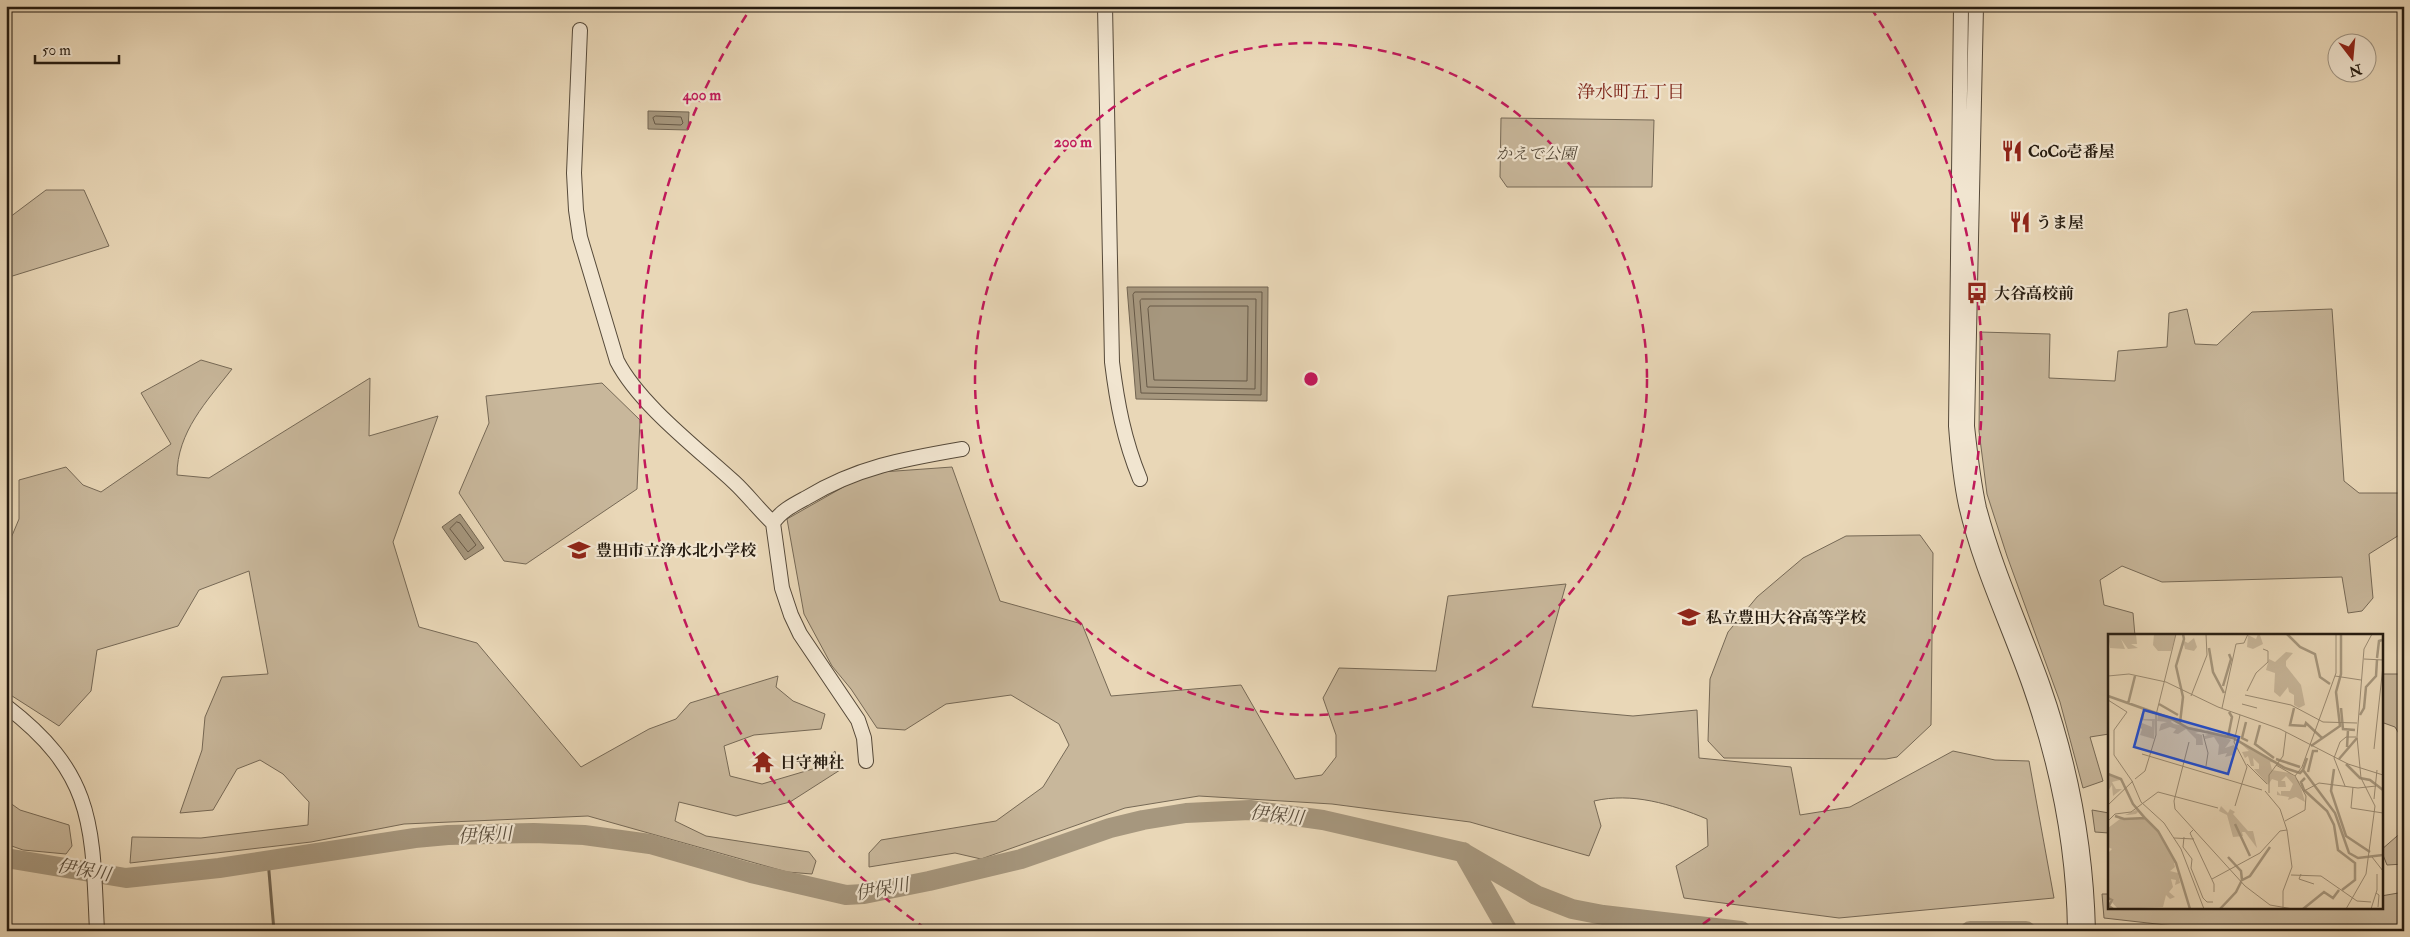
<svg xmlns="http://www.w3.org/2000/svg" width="2410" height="937" viewBox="0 0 2410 937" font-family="'IM FELL Double Pica','Noto Serif JP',serif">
	<rect width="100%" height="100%" fill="#e9d7b7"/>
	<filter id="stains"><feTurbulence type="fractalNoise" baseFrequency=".004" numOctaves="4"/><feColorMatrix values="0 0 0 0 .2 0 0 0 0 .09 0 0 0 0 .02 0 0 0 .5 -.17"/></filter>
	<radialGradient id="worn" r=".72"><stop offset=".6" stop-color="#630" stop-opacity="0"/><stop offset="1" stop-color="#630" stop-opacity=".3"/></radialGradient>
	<path fill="#c8b79b" stroke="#766956" d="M1501 118 1654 120 1652 187H1507L1500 177Z
		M46 190H84L109 246 6 278V220Z
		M2187 309 2195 344 2217 345 2252 312 2332 309 2344 481 2359 493H2404V532L2369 554 2373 598 2362 611 2348 613 2342 577 2162 582 2122 566 2100 580 2104 605 2133 613 2135 636H2109V734L2090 737 2103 781 2083 788 2060 702 2007 556 1987 494 1979 431 1980 332 2050 334 2049 378 2115 381 2118 351 2167 347 2169 313Z
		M201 360 232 369C207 401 177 432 177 475L209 478 370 378 369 436 438 416 393 542 419 627 477 643 581 767 649 729 676 719 690 703 778 676 776 687 793 701 825 714 821 729 754 735 724 746 730 776 762 784 816 768 835 751 840 770 790 802 736 816 679 802 675 821 706 836 809 852 816 861 812 874 787 872 588 816 404 824 311 842 130 863 132 837 201 838 308 825 309 802 283 774 260 760 237 769 213 810 180 813 202 750 205 717 222 677 268 674 249 571 199 590 178 626 97 650 91 691 59 726 9 694 6 689V550L19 519V480L66 467 83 485 101 492 171 444 141 393Z
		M602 383 640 420 637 489 526 564 504 561 459 493 489 423 486 396Z
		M952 467 1000 601 1082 624 1111 696 1241 685 1295 779 1322 775 1336 757V735L1323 698 1339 668 1436 671 1448 596 1566 584 1532 707 1633 716 1697 710 1699 758 1791 767 1800 815 1850 807 1953 751 1995 760 2029 761 2054 898 1839 918 1684 898 1676 866 1708 846 1707 819C1671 804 1632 792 1594 801L1601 826 1589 856 1470 822 1332 804 1199 796 1125 808 981 859 955 853 869 867V853L881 840 996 821 1043 787 1069 745 1059 724 1011 695 946 704 905 730 877 728 851 689 832 666 804 614 787 519 868 473Z
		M1920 535 1933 553 1931 725 1897 757 1886 759 1724 758 1708 741 1710 679 1728 632 1757 597 1803 558 1846 536Z
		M2381 674H2404V742L2395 727 2381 722Z
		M6 800 20 810 69 825 72 846 66 854 23 850 6 844Z
		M2092 810 2109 813V833L2095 832Z
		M2404 830V864L2387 865 2381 850Z
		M2404 892V927L2348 929H2201L2104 918 2102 894H2109V908H2381V896Z"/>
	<path fill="#a6977e" stroke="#726552" d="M648 111 689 112 688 130 648 129Z
		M1127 287H1268L1267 401 1136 399Z
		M460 514 484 548 465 560 442 527Z"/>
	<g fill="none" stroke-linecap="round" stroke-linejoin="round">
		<path stroke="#665947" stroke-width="1" d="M656 116 681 117 683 123 681 125 655 124 653 118Z
			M1135 292H1262L1261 395 1141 393 1133 295Z
			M1142 299H1256L1255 389 1147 387 1140 301Z
			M1150 306H1248L1247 381 1154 380 1148 309Z
			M457 522 460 523 476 545 468 552 450 529Z"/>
		<path stroke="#726552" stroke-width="3" d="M268 860 274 931"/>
		<path stroke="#a6977e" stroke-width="20" d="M1463 852 1508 931
			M6 858 126 878 219 868 415 838 448 835 534 833 584 835 650 844 751 873 846 895 864 894 929 881 1021 859 1110 828 1143 820 1186 813 1250 810 1323 820 1462 852 1536 895 1572 909 1603 915 1741 931
			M1970 931H2026"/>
		<g stroke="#564a3a" stroke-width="16">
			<path id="minor" d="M1105 6 1112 362C1117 403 1124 440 1140 479
				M1961 6 1956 426C1958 452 1960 478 1966 505 1980 567 2009 626 2030 686 2058 766 2074 847 2075 931
				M1976 6 1967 426C1970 454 1973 481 1979 508 1995 569 2022 627 2043 686 2071 766 2086 847 2088 931
				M580 30 574 173 576 210 580 237 617 361C639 404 698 449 734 482 748 495 759 510 773 523
				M6 706C96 775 92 827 97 931
				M866 761 864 738 858 720 800 634 791 615 782 588 773 523C781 511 793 505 806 498 857 467 904 459 962 449"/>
		</g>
		<use href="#minor" stroke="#f1e5d0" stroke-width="14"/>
	</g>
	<g fill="none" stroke="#c2185b" stroke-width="2.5" stroke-dasharray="9 6">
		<circle cx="1311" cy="379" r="336"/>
		<path d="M926 929A672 672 0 0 1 751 8M1871 8A672 672 0 0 1 1696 929"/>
	</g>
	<defs>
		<g id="restaurant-bare" transform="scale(1.725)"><path d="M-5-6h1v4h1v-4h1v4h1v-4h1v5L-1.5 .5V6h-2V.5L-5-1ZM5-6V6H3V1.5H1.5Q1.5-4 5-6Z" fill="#8f2418" stroke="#f1e5d0" stroke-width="2.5" paint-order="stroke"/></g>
		<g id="bus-bare" transform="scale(1.725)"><path d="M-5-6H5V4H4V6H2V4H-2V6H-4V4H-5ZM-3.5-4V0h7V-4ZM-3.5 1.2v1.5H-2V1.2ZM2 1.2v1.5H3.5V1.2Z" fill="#8f2418" stroke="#f1e5d0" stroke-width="2.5" paint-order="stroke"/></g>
		<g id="school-bare" transform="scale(1.725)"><path d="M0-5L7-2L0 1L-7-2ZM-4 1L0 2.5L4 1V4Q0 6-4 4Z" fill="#8f2418" stroke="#f1e5d0" stroke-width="2.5" paint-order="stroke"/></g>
		<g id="temple-bare" transform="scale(1.725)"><path d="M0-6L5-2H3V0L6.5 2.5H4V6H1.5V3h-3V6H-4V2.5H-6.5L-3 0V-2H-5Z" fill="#8f2418" stroke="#f1e5d0" stroke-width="2.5" paint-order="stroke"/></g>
	</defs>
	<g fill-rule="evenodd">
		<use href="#restaurant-bare" x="2012" y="151"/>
		<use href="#restaurant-bare" x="2020" y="222"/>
		<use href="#bus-bare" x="1977" y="293"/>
		<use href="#school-bare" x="579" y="550"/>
		<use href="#school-bare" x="1689" y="617"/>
		<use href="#temple-bare" x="763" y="762"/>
	</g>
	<g text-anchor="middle" stroke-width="4.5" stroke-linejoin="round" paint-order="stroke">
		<g font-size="16" font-weight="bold" fill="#251b10" stroke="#f1e5d0" text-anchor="start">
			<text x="2028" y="157">CoCo壱番屋</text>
			<text x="2036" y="228">うま屋</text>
			<text x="1994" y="299">大谷高校前</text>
			<text x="596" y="556">豊田市立浄水北小学校</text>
			<text x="1706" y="623">私立豊田大谷高等学校</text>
			<text x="780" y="768">日守神社</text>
		</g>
		<g font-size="16" font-style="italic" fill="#564a3a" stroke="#f1e5d0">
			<text x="1536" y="159">かえで公園</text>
		</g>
		<g font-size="18" fill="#7a1f14" stroke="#f1e5d0">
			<text x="1631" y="98">浄水町五丁目</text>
		</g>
		<g font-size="18" font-style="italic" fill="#594d3c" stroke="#f1e5d0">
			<text transform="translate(1277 815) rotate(6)" y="6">伊保川</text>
			<text transform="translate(485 835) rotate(-3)" y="6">伊保川</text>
			<text transform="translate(84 870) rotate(10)" y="6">伊保川</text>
			<text transform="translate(882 889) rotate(-10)" y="6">伊保川</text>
		</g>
	</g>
	<g transform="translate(2108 634)">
		<rect width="275" height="275" fill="#e9d7b7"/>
		<path d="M0 0H28L29 10H23L30 14 20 15 13 5 17 15 2 14ZM46 0 68 1 63 17H50L45 11ZM150 0H155L152 1 155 10 145 15 139 13 140 1 148 5ZM86 4 89 13 86 17 77 15 76 10 71 23 76 7 80 9ZM178 18 185 19 178 27V32L193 51 197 71 191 74 186 71V61L181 58 180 53 172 63 166 58 167 39 158 36 161 25 167 28ZM34 79H36V85H47L46 105 32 101 34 95 30 93 34 89 44 93V87L32 86ZM50 81 64 86 63 88 66 90 96 96 87 99 94 101 95 111H88V105L78 95 70 100 65 99 68 95 62 93 51 97 53 90 59 88 49 87ZM98 96 125 105 118 104 123 106 117 114 126 111 128 115 125 121 117 123 119 119 110 121 111 111 106 103 97 105 96 102 100 101 96 100H103ZM129 106 169 129 162 128 164 136 182 139 191 147 197 168 188 163 180 166 181 163 169 161V157L173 161V157H182L185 150 178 142 173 147H177L178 153H170V147L164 145 160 151 146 135H151V130L145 124 146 132H143L140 122 137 124 134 118 141 117ZM0 140 13 145 17 151 12 146 4 148 8 155H14L5 162 4 151 0 157ZM113 172 120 179 122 175 127 178 125 180 140 197H145L149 214 137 198H134L135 202 125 203 119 181 111 177ZM28 176 30 177 51 198 69 230 66 229 67 233 62 237 70 239 72 249 67 251 68 246 63 245 65 253 61 258 67 263 62 265 58 261 55 273 10 275 0 264V219L4 215 0 213V194L12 185 35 184 30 178 28 180 20 181H17Z" fill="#c8b79b"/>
		<path fill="none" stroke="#a6977e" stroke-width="2.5" d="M179 0 192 13 207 20 212 43 222 50M101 14 105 38 116 59M269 24 271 7 274 6M115 52 123 25 121 20M0 62 62 84 80 94 125 104 177 134 192 139 195 136M20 70 27 42M51 70 70 81M186 74 182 91 197 92 198 89 214 104M233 74 235 95 247 96M252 81 256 74 258 53 268 42 269 26M138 88 134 104 140 107M72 89 75 63 68 32 76 5 75 0M152 91 147 110 166 124M120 103 124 83 121 78M203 112 232 92 228 58 233 40V0M239 113 240 96M199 124 195 136 227 179 241 219 250 224 275 221M168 125 192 133M231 125 249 104M238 130 252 144 262 146 275 156M226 135 223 157 238 202 262 218M200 138 205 117H210M0 140 13 145 25 170 37 184M197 144 193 148 196 156 219 177 226 191 230 216 247 229V246L234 256M7 182 16 185 37 184 50 197 68 229 82 275M127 190 142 222M120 223 133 237 134 246 142 242 162 213M0 264 4 266 1 272 5 275M112 275 128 258 134 246M195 275 216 258 225 264 231 256"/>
		<path fill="none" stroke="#9b8c74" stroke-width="1" d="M256 25 275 26M0 42 21 40 58 48 110 73 172 95 240 130 275 141M227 42 253 46M139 57 148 39 160 28V17L155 15M137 61 183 71 215 88 249 89M83 62 99 21 98 0M0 66 19 78 6 96V121L24 147 33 168 56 189 73 215 96 275M134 70 149 74M114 74 128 10 136 9 140 0M95 100 100 119 98 132M81 108 66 167 67 175 137 252 162 271 185 275M266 115 275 32M34 120 154 156M139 130 159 150M168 131 187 142 198 162 197 176 177 187M187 142 194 133 228 39V0M27 145 37 137 48 101V81L68 0M237 152 226 124 232 108 238 103H248M245 153 243 174 275 179M157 157 172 175 179 196 184 233 175 257V274M196 157 211 149 250 154 268 152M161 159V141L175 122 178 98M266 165 269 136M0 171 25 147M127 172 139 133 126 108 132 81M0 187 7 180 23 178 50 158 110 174M85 196 82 199 106 250V258M76 203 75 213 84 225 83 234 95 264 99 268H105M66 204 86 205M264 223 275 237M193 240 191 245 206 250M183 241 213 242 249 267 263 268M104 245 152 219 172 197 179 196M268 259 271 261 270 273M238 275 258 240 267 172 253 144 249 103 256 15 264 0M263 275 269 256V240"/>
		<path fill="#1d4ed8" fill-opacity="0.15" stroke="#1d4ed8" stroke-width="2.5" d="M36 76 131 103 120 140 26 113Z"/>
		<rect width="275" height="275" fill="none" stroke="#251b10" stroke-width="2.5"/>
	</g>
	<circle cx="1311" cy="379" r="8" fill="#c2185b" stroke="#f1e5d0" stroke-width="2.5"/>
	<g font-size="15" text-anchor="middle" font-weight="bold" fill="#c2185b" stroke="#f1e5d0" stroke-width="4.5" stroke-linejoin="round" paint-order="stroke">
		<text x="702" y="100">400 m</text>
		<text x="1073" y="147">200 m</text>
	</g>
	<rect width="2410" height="937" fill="none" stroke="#e9d7b7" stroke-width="25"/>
	<rect x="8" y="8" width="2395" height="922" fill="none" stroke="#251b10" stroke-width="2.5"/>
	<rect x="12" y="12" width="2385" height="912" fill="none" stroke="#251b10"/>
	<g transform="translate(2352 58) rotate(164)"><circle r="24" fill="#f1e5d0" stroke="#9f9483"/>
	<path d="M0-4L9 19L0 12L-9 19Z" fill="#8f2418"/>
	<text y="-8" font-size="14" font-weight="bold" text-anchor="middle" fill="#251b10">N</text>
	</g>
	<path d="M35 55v8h84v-8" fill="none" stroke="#251b10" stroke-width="2.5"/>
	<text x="42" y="55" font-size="15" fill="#251b10" stroke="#f1e5d0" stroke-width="4" paint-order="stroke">50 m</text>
	<rect width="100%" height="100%" filter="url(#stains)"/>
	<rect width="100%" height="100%" fill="url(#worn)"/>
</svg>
